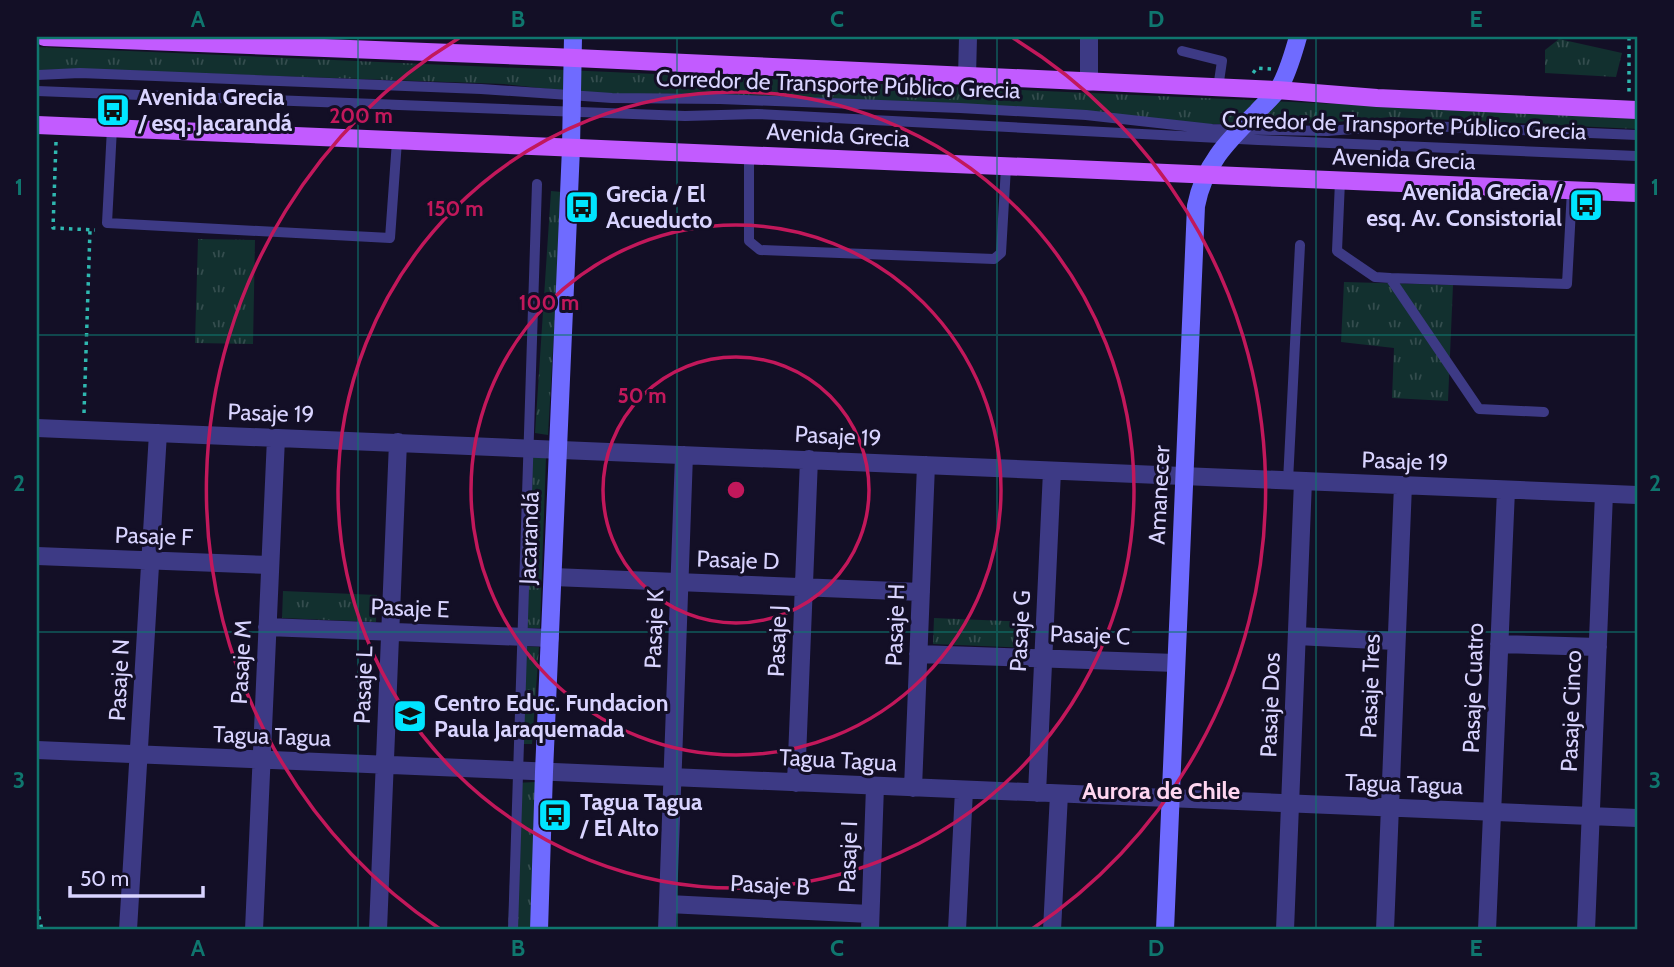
<svg xmlns="http://www.w3.org/2000/svg" width="1674" height="967" viewBox="0 0 1674 967" font-family="Cabin,sans-serif">
	<defs>
		<pattern id="grass-tufts" width="24" height="20" patternUnits="userSpaceOnUse" patternTransform="scale(1.75)"><rect width="24" height="20" fill="#12302f"/><path d="M3 7l-1-3M5 7V3M7 7l1-3M15 17l-1-3M17 17v-4M19 17l1-3" fill="none" stroke="#344d4e"/></pattern>
	</defs>
	<rect width="100%" height="100%" fill="#130f26"/>
	<path fill="url(#grass-tufts)" d="M1559 39 1622 53 1616 77 1545 73V50Z
		M37 47 1637 117V129L1391 117 1325 123 1209 124 585 93 504 84 76 69 37 70Z
		M551 191 562 192 548 435 535 433Z
		M198 239 255 240 253 344 195 343Z
		M1344 282 1453 285 1448 401 1392 398 1394 348 1341 342Z
		M528 455 546 457 540 628H522Z
		M283 591 377 595 376 622 282 618Z
		M934 618 1028 622 1027 648 933 644Z
		M522 646 539 647 532 744H520Z
		M536 782 531 930H508L514 783Z"/>
	<g fill="none" stroke-linecap="round" stroke-linejoin="round">
		<path stroke="#2fb8b0" stroke-width="3.5" stroke-dasharray="3.5 5" stroke-linecap="butt" d="M1629 37V94
			M1253 73 1257 68 1271 69
			M56 142 53 228 95 230
			M84 413 90 230
			M37 908 42 930"/>
		<path stroke="#3d3a85" stroke-width="10" d="M1182 51 1222 61 1218 88
			M37 75 80 73 481 89 612 98 720 99 960 108 1086 115 1212 129 1327 131 1404 125 1637 135
			M37 91 685 116 757 114 1258 140 1637 156
			M112 128 107 223 390 238 397 141
			M749 156V241L760 250 994 259 1001 253 1006 167
			M1340 181 1337 251 1375 277 1390 278 1567 284 1572 190
			M1390 278 1479 409 1544 412
			M1288 481 1300 245
			M513 930 537 184"/>
		<path stroke="#3d3a85" stroke-width="18" d="M967 77 968 37
			M1089 82V37
			M37 428 1637 495
			M37 556 270 565
			M553 577 921 592
			M267 627 550 638
			M1297 636 1395 641
			M1499 644 1598 647
			M918 654 1176 663
			M37 750 1637 818
			M796 783 809 459
			M913 788 926 465
			M1037 793 1052 471
			M668 904 870 914
			M128 930 158 433
			M254 930 276 438
			M378 930 398 442
			M667 930 684 455
			M870 930 875 786
			M957 930 964 790
			M1052 930 1059 794
			M1285 930 1303 481
			M1385 930 1403 485
			M1487 930 1506 490
			M1586 930 1604 494"/>
		<path stroke="#6f6bff" stroke-width="18" d="M539 930 544 772 571 148 573 37
			M1165 930 1196 206C1204 164 1228 141 1257 112 1264 104 1273 97 1279 88 1288 73 1293 54 1298 37"/>
		<path stroke="#c25bff" stroke-width="18" d="M44 37 553 57 1277 90 1377 98 1637 110
			M37 125 1637 193"/>
	</g>
	<path fill="none" stroke="#0f766e" stroke-width="2" stroke-opacity="0.55" d="M358 37V930M677 37V930M997 37V930M1316 37V930M37 335H1637M37 632H1637"/>
	<g fill="none" stroke="#c2185b" stroke-width="3.5">
		<circle cx="736" cy="490" r="133"/>
		<circle cx="736" cy="490" r="265"/>
		<circle cx="736" cy="490" r="398"/>
		<path d="M440 929A530 530 0 0 1 459 38M1013 38A530 530 0 0 1 1032 929"/>
	</g>
	<defs>
		<g id="bus-square" transform="scale(1.75)"><rect x="-9" y="-9" width="18" height="18" rx="4" fill="#00e5ff" stroke="#130f26"/><path d="M-5-6H5V4H4V6H2V4H-2V6H-4V4H-5ZM-3.5-4V0h7V-4ZM-3.5 1.2v1.5H-2V1.2ZM2 1.2v1.5H3.5V1.2Z" fill="#111"/></g>
		<g id="school-square" transform="scale(1.75)"><rect x="-9" y="-9" width="18" height="18" rx="4" fill="#00e5ff" stroke="#130f26"/><path d="M0-5L7-2L0 1L-7-2ZM-4 1L0 2.5L4 1V4Q0 6-4 4Z" fill="#111"/></g>
	</defs>
	<g fill-rule="evenodd">
		<use href="#bus-square" x="113" y="110"/>
		<use href="#bus-square" x="1586" y="205"/>
		<use href="#bus-square" x="582" y="207"/>
		<use href="#school-square" x="410" y="716"/>
		<use href="#bus-square" x="555" y="815"/>
	</g>
	<g text-anchor="middle" stroke-width="6" stroke-linejoin="round" paint-order="stroke">
		<g font-size="23" fill="#d9d4ff" stroke="#130f26">
			<text transform="translate(838 84) rotate(2)" y="8">Corredor de Transporte Público Grecia</text>
			<text transform="translate(1404 125) rotate(2)" y="8">Corredor de Transporte Público Grecia</text>
			<text transform="translate(838 135) rotate(3)" y="8">Avenida Grecia</text>
			<text transform="translate(1404 159) rotate(2)" y="8">Avenida Grecia</text>
			<text transform="translate(271 413) rotate(2)" y="8">Pasaje 19</text>
			<text transform="translate(838 436) rotate(3)" y="8">Pasaje 19</text>
			<text transform="translate(1405 461) rotate(2)" y="8">Pasaje 19</text>
			<text transform="translate(1159 495) rotate(-87)" y="8">Amanecer</text>
			<text transform="translate(154 536) rotate(2)" y="8">Pasaje F</text>
			<text transform="translate(529 538) rotate(-88)" y="8">Jacarandá</text>
			<text transform="translate(738 560) rotate(2)" y="8">Pasaje D</text>
			<text transform="translate(410 608) rotate(2)" y="8">Pasaje E</text>
			<text transform="translate(895 625) rotate(-88)" y="8">Pasaje H</text>
			<text transform="translate(654 629) rotate(-88)" y="8">Pasaje K</text>
			<text transform="translate(1020 631) rotate(-87)" y="8">Pasaje G</text>
			<text transform="translate(1090 635) rotate(2)" y="8">Pasaje C</text>
			<text transform="translate(777 641) rotate(-88)" y="8">Pasaje J</text>
			<text transform="translate(241 662) rotate(-87)" y="8">Pasaje M</text>
			<text transform="translate(119 680) rotate(-87)" y="8">Pasaje N</text>
			<text transform="translate(363 685) rotate(-88)" y="8">Pasaje L</text>
			<text transform="translate(1370 686) rotate(-88)" y="8">Pasaje Tres</text>
			<text transform="translate(1473 688) rotate(-88)" y="8">Pasaje Cuatro</text>
			<text transform="translate(1270 705) rotate(-88)" y="8">Pasaje Dos</text>
			<text transform="translate(1571 711) rotate(-88)" y="8">Pasaje Cinco</text>
			<text transform="translate(272 736) rotate(2)" y="8">Tagua Tagua</text>
			<text transform="translate(838 760) rotate(3)" y="8">Tagua Tagua</text>
			<text transform="translate(1404 784) rotate(2)" y="8">Tagua Tagua</text>
			<text transform="translate(848 857) rotate(-88)" y="8">Pasaje I</text>
			<text transform="translate(770 885) rotate(3)" y="8">Pasaje B</text>
		</g>
		<g font-size="23" font-weight="bold" fill="#d9d4ff" stroke="#130f26" text-anchor="start">
			<text x="138" y="105">Avenida Grecia<tspan x="138" dy="26">/ esq. Jacarandá</tspan></text>
			<text x="1562" y="200" text-anchor="end">Avenida Grecia /<tspan x="1562" dy="26">esq. Av. Consistorial</tspan></text>
			<text x="606" y="202">Grecia / El<tspan x="606" dy="26">Acueducto</tspan></text>
			<text x="434" y="711">Centro Educ. Fundacion<tspan x="434" dy="26">Paula Jaraquemada</tspan></text>
			<text x="580" y="810">Tagua Tagua<tspan x="580" dy="26">/ El Alto</tspan></text>
		</g>
		<g font-size="24" font-weight="bold" fill="#ffd6f0" stroke="#130f26">
			<text x="1161" y="799">Aurora de Chile</text>
		</g>
	</g>
	<circle cx="736" cy="490" r="10" fill="#c2185b" stroke="#130f26" stroke-width="3.5"/>
	<g font-size="21" text-anchor="middle" font-weight="bold" fill="#c2185b" stroke="#130f26" stroke-width="6" stroke-linejoin="round" paint-order="stroke">
		<text x="361" y="123">200 m</text>
		<text x="455" y="216">150 m</text>
		<text x="549" y="310">100 m</text>
		<text x="642" y="403">50 m</text>
	</g>
	<rect width="1674" height="967" fill="none" stroke="#130f26" stroke-width="77"/>
	<path d="M70 886v10h133v-10" fill="none" stroke="#d9d4ff" stroke-width="3.5"/>
	<text x="80" y="886" font-size="21" fill="#d9d4ff" stroke="#130f26" stroke-width="5" paint-order="stroke">50 m</text>
	<rect x="38" y="38" width="1598" height="890" fill="none" stroke="#0f766e" stroke-width="2.5"/>
	<g font-size="23" text-anchor="middle" font-weight="bold" fill="#0f766e">
		<text x="198" y="27">A</text>
		<text x="518" y="27">B</text>
		<text x="837" y="27">C</text>
		<text x="1156" y="27">D</text>
		<text x="1476" y="27">E</text>
		<text x="19" y="195">1</text>
		<text x="1655" y="195">1</text>
		<text x="19" y="491">2</text>
		<text x="1655" y="491">2</text>
		<text x="19" y="788">3</text>
		<text x="1655" y="788">3</text>
		<text x="198" y="956">A</text>
		<text x="518" y="956">B</text>
		<text x="837" y="956">C</text>
		<text x="1156" y="956">D</text>
		<text x="1476" y="956">E</text>
	</g>
</svg>
